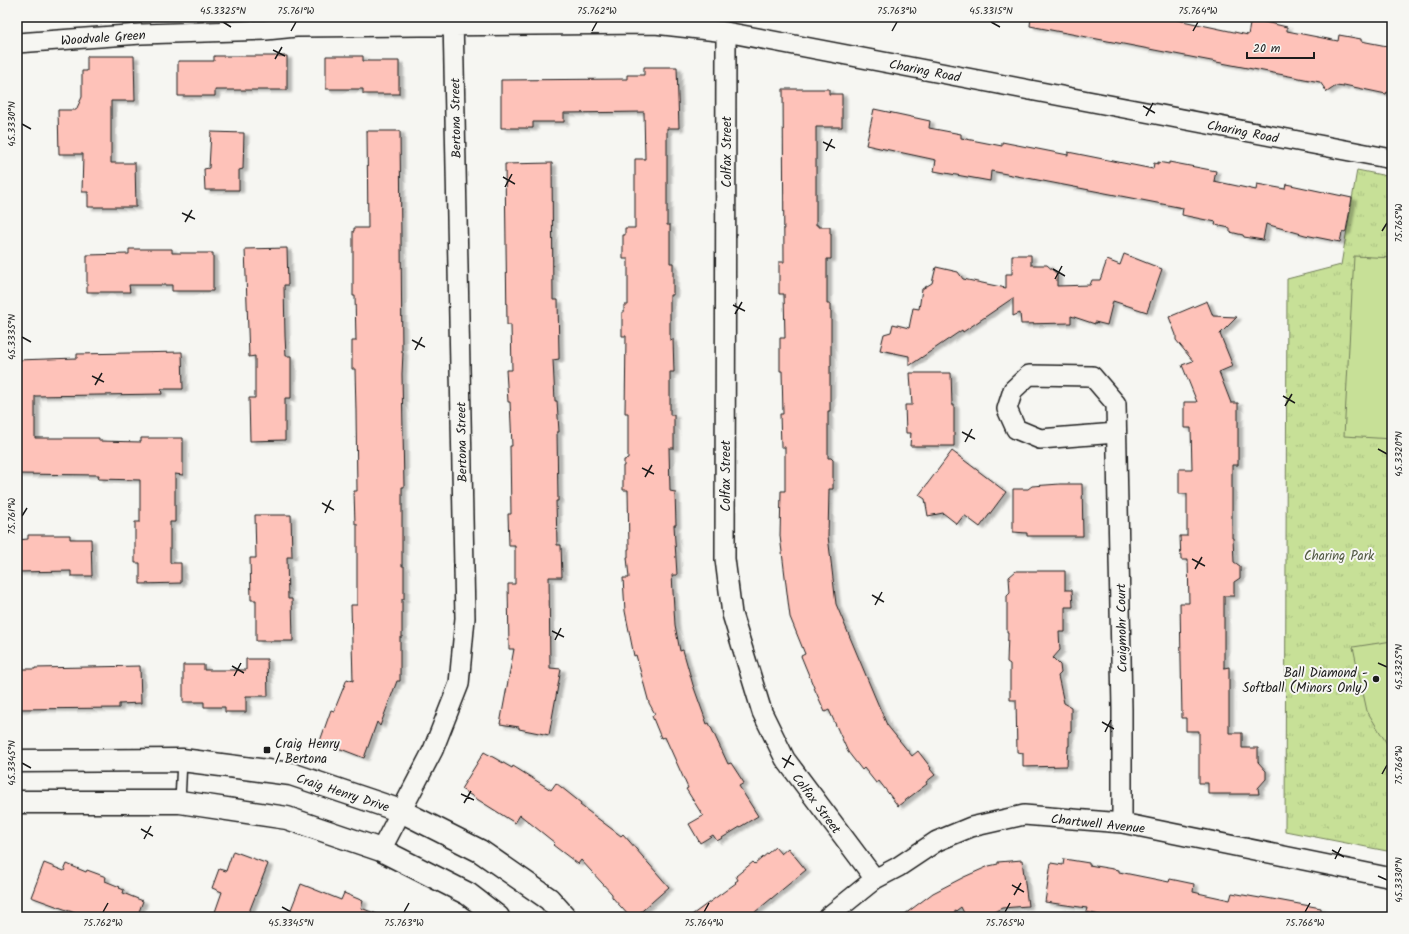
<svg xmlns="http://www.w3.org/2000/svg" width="1409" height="934" viewBox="0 0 1409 934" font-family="Kalam,sans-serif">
	<defs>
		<pattern id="park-tufts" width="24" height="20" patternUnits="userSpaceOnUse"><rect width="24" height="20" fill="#c7e097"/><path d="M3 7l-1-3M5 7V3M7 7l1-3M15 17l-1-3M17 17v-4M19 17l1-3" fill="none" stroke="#aac082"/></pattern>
		<filter id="shadow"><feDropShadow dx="4.5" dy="2.5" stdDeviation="1" flood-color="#0004"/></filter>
	</defs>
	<rect width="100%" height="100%" fill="#f6f6f2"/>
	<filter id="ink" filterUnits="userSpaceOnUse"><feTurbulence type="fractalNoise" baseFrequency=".025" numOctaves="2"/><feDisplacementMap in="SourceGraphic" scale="8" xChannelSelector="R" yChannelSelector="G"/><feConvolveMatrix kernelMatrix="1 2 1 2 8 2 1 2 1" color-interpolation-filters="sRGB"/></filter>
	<g filter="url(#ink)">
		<path fill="url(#park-tufts)" stroke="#727e5a" d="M1357 170 1392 177V852L1285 831 1287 279 1341 265Z"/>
		<path fill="#c7e097" stroke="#727e5a" d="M1354 256 1392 258V439L1344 436Z
			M1392 641V752L1367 711 1353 647Z"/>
		<path fill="#fec2b9" stroke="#1c1c1c" filter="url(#shadow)" d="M1031 17H1164L1248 35 1251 19 1287 27V31L1338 41 1339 35 1361 39V41L1392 47V93L1387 92 1386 94 1344 85V87L1336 86 1327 92 1320 82 1030 26Z
			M87 56H134L135 101H111V163H135L136 207H88V192H82L83 154H59L58 110H76L82 97V71H87Z
			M214 56H287V90H215V96H178V61H214Z
			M326 56H363V61H399V94H363V89H326Z
			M644 67H677L679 128H667V225H670V263H673V295H670V340L673 339 674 372H670V415H674V448H669L670 491 675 492 676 525H674L677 575H672L675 625 680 651 683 650 693 685 707 724 709 723 728 764 731 763 744 783 739 786 758 816 717 841 713 835 700 843 689 824 703 816 686 789 688 788 665 737 661 738 652 716 655 714 649 703 636 655 634 656 625 611 623 578H629L627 557H628V549H629L628 490H623V466H624V460L628 459V413H625L626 336H622V312H624V305H628V259H623V235H625V228H635V159H645L644 112 564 113V122H533V128H501V80L627 79V75H644Z
			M783 89H829V94H842V127H816V225H818V227H830V234H831V259H827V304H830V311H831V366H830V411H828V458H831L833 460V489H829L828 536 836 604 875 697 887 725 912 756 918 751 931 768 930 769 935 775 926 782 927 784 898 806 879 781 876 783 864 768 862 770 848 752 829 710 825 712 815 690 801 656 805 654 790 617 780 536 781 491H785V447H781L780 414H783L782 371H780V338H785L784 294H779V262H784Z
			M874 109 930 121 929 128 961 134V138L1002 146V142L1068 155V152L1153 169 1154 163 1158 164V162L1169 164V162L1216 171 1214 181 1256 190 1257 184 1285 189 1286 184 1352 198 1346 231 1342 233 1340 242 1305 235 1266 224 1263 240 1244 237 1243 235 1230 232V228L1215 225 1216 222 1182 215 1183 208 991 171 990 181 934 171 936 160 866 145Z
			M367 131H400L402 352H403L402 374 404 487H402V566H404V599H402V637H400V681H397L380 726 377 722 364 758 320 741 331 710 334 711 347 679 353 681 351 605H357V524H355L354 491H357L356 411 355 369H352V341H356L355 296H353V231H354V228H368Z
			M211 132 244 133 243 169 239 170V190H205L204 169 209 168Z
			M552 163 553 300H558L559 355V359L553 360 555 401H557L559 432H557L558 501H556L557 545H561L562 577H549L550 668 561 669 549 735 519 729V727L500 724 514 649H509L508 584H515V546H509L508 514H511L510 446H512L510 402H508L506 370H512L511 325H507L505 164Z
			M287 248 288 285H284L285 336 286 356H291V398H285V440L250 441 249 398H255V356L249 357 245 249Z
			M129 249H172V253H213V291H172V285H129L130 292H87V255L129 254Z
			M1124 254 1162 269 1147 312 1113 301 1107 325 1095 322V324L1071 316V323L1021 324 1020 313 1013 316V298L963 332 962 330 909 366V356L880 350 884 334 891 332 893 324 909 328 913 308 919 309 922 289 932 283 936 267 958 272 963 279 1006 288V274H1012V255H1031V265H1047L1057 274V286L1090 285 1092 280H1100L1107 260 1120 265Z
			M1207 301 1213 316 1237 317 1220 334 1233 366 1219 372 1231 403H1238V465H1232V538H1233L1234 562 1240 566V578L1234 582V596H1224V668L1229 667V733H1242V748H1258V762L1266 771V779L1258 788 1259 794H1208V783H1199V731H1186V718H1182L1180 603H1189L1188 560H1181L1180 536H1187V494H1179V469H1192L1191 428H1184V402H1197L1182 365 1193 361 1176 340V335L1169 317Z
			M182 352 183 389H161L162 394 35 396V438H99V441L141 442V438H183V475L175 474V522H170V563H181V583L140 584V563H135V522H140V480L98 479 99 475 17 474V360L77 358V354Z
			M910 373H951L952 405H954V446H910L911 433H906L905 405H912Z
			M952 451 1006 492 980 527 964 515 957 524 943 513 928 516 925 499 919 495Z
			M1060 484H1082L1083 536H1027V533L1013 532V489H1028L1032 486Z
			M255 515H291L292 557H287L288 599H292L293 641H256V600H251L250 558H256Z
			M28 535H70V539H91L92 576H71V571L17 572V540L28 539Z
			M1016 571H1065V590H1072L1073 607H1065V632H1059L1060 650 1053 658 1060 665 1061 673 1058 676 1064 703 1071 707V732L1069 731V746H1068L1067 766 1023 767V753L1017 752 1016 700H1010V664L1007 662 1008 633H1007V596L1010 593 1009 577Z
			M246 659H267L268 696H246V712H225V707H204V702H183V665H204V670H246Z
			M140 666 141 703 119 704V708L17 709V669H35V668Z
			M484 752 512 768 513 766 551 790 556 783 581 803 580 805 621 836 623 834 669 887 635 917H630L612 897V894L581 860 578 864 553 845 555 843 520 815 515 823 461 789Z
			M775 847 781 854 788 848 806 870 749 917H689L736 883 735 882 738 880 736 876 753 862 755 864Z
			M233 851 268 864 247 917H227L215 912 222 892 212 888 219 869 226 871Z
			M1064 859 1089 863V865L1119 870V872L1169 882 1170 879 1194 884 1193 892 1230 900 1232 893 1260 898 1261 897 1321 908V917H1109L1086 912 1087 908 1045 902 1051 863 1063 865Z
			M1022 860 1028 906 1002 908 984 917H966L961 907 948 917H901L933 893 964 877 989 866 998 864V862Z
			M44 863 64 871 67 864 86 872 87 870 106 877 105 881 120 887 119 888 124 890 123 893 143 901 137 917H86L31 897Z
			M301 884 341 900 344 893 363 901 361 908 382 916 381 917H288Z"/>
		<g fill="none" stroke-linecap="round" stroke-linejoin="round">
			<g stroke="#1c1c1c" stroke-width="12">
				<path id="service" d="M180 802 182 760"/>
			</g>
			<g stroke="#1c1c1c" stroke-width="22">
				<path id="minor" d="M726 32 725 559 732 614 762 712 785 759 875 879
					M17 43 141 34 266 30 296 27 655 24 726 32 1392 159
					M1116 433 1040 439 1016 429 1007 409 1013 390 1029 375 1092 376 1116 404 1122 709V823
					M381 850 433 750 459 684 465 618 453 17
					M828 917 875 879 898 867 937 841 971 827 1024 815 1122 823 1392 878"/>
			</g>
			<g stroke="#1c1c1c" stroke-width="25">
				<path id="tertiary" d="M17 761 182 760 291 774 401 811 480 851 549 899 565 917
					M17 802H180L287 818 381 850 468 894 498 917"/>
			</g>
			<use href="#service" stroke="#f6f6f2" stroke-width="9"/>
			<use href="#minor" stroke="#f6f6f2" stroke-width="19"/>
			<use href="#tertiary" stroke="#f6f6f2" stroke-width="22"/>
		</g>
	</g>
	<path fill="none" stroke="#1c1c1c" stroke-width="1.5" d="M223 22 231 27M991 22 1000 27M291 31 296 22M592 31 597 22M892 31 897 22M1193 31 1198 22M273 50 285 56M275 59 282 47M1143 106 1155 113M1146 116 1153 103M22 124 31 129M823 142 835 148M826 151 832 139M503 177 515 184M505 187 512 174M182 213 195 219M185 222 192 210M1382 231 1387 223M1053 269 1065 276M1055 279 1062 266M733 305 745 311M735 314 742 302M22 337 31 342M412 340 425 347M415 350 422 337M92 376 104 382M95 385 102 373M1283 396 1295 403M1285 406 1292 394M962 432 975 439M965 442 972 429M1378 449 1387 454M642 468 654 474M645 477 652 465M322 503 334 510M325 513 331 500M22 516 27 508M1192 559 1205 566M1195 569 1202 557M872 595 884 602M875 605 882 592M552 631 564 637M555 640 561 628M1378 663 1387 667M232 666 244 673M234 676 241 663M1102 722 1114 729M1105 732 1111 720M782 758 794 765M22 763 31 768M784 768 791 755M1382 774 1387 765M461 794 474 800M464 803 471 791M141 829 153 836M144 839 151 826M1332 850 1344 857M1335 859 1341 847M1378 876 1387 880M1012 885 1024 892M1014 895 1021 883M282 907 291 912M103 912 108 903M404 912 409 903M704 912 709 903M1005 912 1010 903M1305 912 1310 903"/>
	<g fill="#1c1c1c" stroke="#f6f6f2" stroke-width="1.5">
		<circle cx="1376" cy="679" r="4"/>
		<rect x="263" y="746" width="8" height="8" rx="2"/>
	</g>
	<g text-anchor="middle" stroke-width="4" stroke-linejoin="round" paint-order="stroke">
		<g font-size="13" fill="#1c1c1c" stroke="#f6f6f2">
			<text transform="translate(103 37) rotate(-4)" y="5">Woodvale Green</text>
			<text transform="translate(925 70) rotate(11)" y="5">Charing Road</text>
			<text transform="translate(455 118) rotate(-91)" y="5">Bertona Street</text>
			<text transform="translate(1243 131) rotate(11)" y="5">Charing Road</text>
			<text transform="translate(726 152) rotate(-90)" y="5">Colfax Street</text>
			<text transform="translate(461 442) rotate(-91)" y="5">Bertona Street</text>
			<text transform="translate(725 476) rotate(-90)" y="5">Colfax Street</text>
			<text transform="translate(1121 628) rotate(-91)" y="5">Craigmohr Court</text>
			<text transform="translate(343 792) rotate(18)" y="5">Craig Henry Drive</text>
			<text transform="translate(817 803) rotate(53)" y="5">Colfax Street</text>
			<text transform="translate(1098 823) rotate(6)" y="5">Chartwell Avenue</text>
		</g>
		<g font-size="13" fill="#4f5741" stroke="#f6f6f2">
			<text x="1339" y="560">Charing Park</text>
		</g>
		<g font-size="13" fill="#1c1c1c" stroke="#f6f6f2" text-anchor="end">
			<text x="1368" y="677">Ball Diamond -<tspan x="1368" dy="15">Softball (Minors Only)</tspan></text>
			<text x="275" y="748" text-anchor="start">Craig Henry<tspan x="275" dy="15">/ Bertona</tspan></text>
		</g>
	</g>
	<rect width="1409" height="934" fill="none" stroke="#f6f6f2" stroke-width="44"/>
	<path d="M1247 52v6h67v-6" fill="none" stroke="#1c1c1c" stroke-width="2"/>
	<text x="1253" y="52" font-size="12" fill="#1c1c1c" stroke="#f6f6f2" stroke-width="3" paint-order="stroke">20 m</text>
	<rect x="22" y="22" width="1365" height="890" fill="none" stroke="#1c1c1c" stroke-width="1.5"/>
	<g font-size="10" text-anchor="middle" fill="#1c1c1c">
		<text x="223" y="14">45.3325°N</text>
		<text x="296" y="14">75.761°W</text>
		<text x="597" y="14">75.762°W</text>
		<text x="897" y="14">75.763°W</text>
		<text x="991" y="14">45.3315°N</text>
		<text x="1198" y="14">75.764°W</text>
		<text transform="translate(11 124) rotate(-90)" y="4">45.3330°N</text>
		<text transform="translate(1398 223) rotate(-90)" y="4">75.765°W</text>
		<text transform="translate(11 337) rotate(-90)" y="4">45.3335°N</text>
		<text transform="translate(1398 454) rotate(-90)" y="4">45.3320°N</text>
		<text transform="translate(11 516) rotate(-90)" y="4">75.761°W</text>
		<text transform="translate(1398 667) rotate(-90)" y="4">45.3325°N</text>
		<text transform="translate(11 763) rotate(-90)" y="4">45.3345°N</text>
		<text transform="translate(1398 765) rotate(-90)" y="4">75.766°W</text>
		<text transform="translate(1398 880) rotate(-90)" y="4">45.3330°N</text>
		<text x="103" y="926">75.762°W</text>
		<text x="291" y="926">45.3345°N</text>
		<text x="404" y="926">75.763°W</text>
		<text x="704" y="926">75.764°W</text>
		<text x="1005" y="926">75.765°W</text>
		<text x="1305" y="926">75.766°W</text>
	</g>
</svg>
